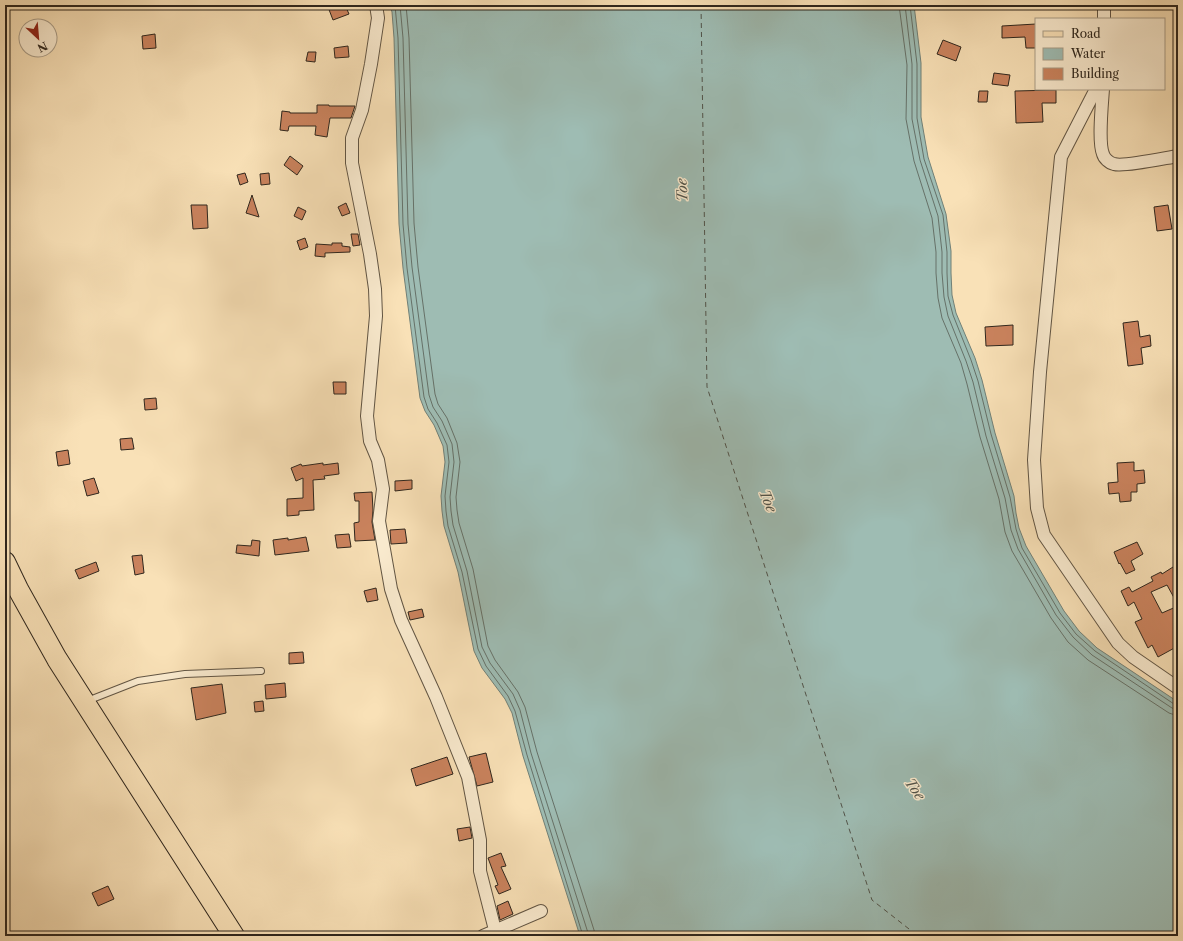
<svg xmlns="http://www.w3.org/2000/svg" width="1183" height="941" viewBox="0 0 1183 941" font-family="'Libre Caslon Text',serif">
	<rect width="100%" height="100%" fill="#f9e1b7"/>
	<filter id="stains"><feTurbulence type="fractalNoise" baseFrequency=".005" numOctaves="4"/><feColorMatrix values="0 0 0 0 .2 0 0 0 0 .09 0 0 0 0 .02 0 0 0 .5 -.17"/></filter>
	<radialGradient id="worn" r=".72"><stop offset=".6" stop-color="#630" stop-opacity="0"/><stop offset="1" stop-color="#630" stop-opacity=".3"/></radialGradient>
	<path fill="#9ebcb3" stroke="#718077" d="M390 5H914L921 63V117L928 157 946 214 951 251V273L952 295 956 313 975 358 982 380 995 433 1014 496 1016 513 1019 528 1026 546 1064 611 1079 631 1097 648 1178 702V936H580L523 756 512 713 505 699 482 668 474 651 458 572 444 526 442 511 441 496 445 462 443 446 434 425 425 411 420 398 403 268 399 224 394 38 392 12Z"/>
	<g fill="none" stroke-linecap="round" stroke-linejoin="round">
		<path stroke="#667168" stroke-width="1" d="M395 5 398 38 403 224 407 268 424 397 428 409 437 423 447 445 449 462 445 496 446 511 448 526 462 572 478 649 486 666 508 696 515 711 527 755 583 936
			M400 5 403 38 408 224 412 267 429 395 433 407 442 421 452 444 454 462 450 497 451 511 453 525 467 571 482 647 490 663 513 694 520 710 531 753 589 936
			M406 5 409 38 414 223 418 267 435 394 438 404 447 418 457 443 460 462 456 497 457 510 459 523 473 569 488 646 495 660 518 692 525 707 537 752 594 930 595 936
			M899 5 907 65 906 119 914 161 932 218 936 252V273L938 298 942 318 961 363 967 384 980 437 999 499 1005 532 1012 551 1051 618 1068 642 1088 660 1169 713 1178 716
			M905 5 912 64V119L920 160 938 216 942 252V273L944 297 948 316 966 361 973 382 986 436 1005 498 1011 530 1018 549 1056 615 1073 637 1092 655 1172 708 1178 710
			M910 5 917 64V118L924 159 943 215 947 252V273L948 296 953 315 971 360 978 381 991 434 1010 497 1016 529 1022 548 1060 613 1076 634 1095 651 1174 704 1178 705"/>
		<path stroke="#50534a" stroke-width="1" stroke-dasharray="5 4" stroke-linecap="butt" d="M701 5 707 387 872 900 918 936"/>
	</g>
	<path fill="#cb835e" stroke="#2e261d" d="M333 5H345L349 14 333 20 328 7Z
		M1036 24V48H1026L1025 37 1002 38V26Z
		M155 34 156 48 143 49 142 36Z
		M943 40 961 47 956 61 937 54Z
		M348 46 349 57 335 58 334 48Z
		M308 52H316L315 62 306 61Z
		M994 73 1010 75 1008 86 992 84Z
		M1056 90V103H1042L1043 122 1016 123 1015 91Z
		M979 91H988L987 102H978Z
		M317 105H329V106H355L351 118H330L327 137 315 135 316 126H289L288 131 280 130 282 111 290 112V113H317Z
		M290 156 303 166 297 175 284 165Z
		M245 173 248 182 240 185 237 175Z
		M269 173 270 184 261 185 260 174Z
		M252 195 259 217 246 213Z
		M346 203 350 213 342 216 338 207Z
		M191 205H207L208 228 193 229Z
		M1168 205 1172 229 1157 231 1154 207Z
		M298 207 306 211 302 220 294 216Z
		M351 234H358L360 245 353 246Z
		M305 238 308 247 300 250 297 241Z
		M332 243H342V246L350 247V252L325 253V257L315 256 316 244 332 245Z
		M1138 321 1140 337 1150 335 1151 346 1141 348 1143 364 1128 366 1123 323Z
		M1013 325V345L986 346 985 327Z
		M333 382H346V394H334Z
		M156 398 157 409 145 410 144 399Z
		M132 438 134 449 121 450 120 439Z
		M68 450 70 464 58 466 56 452Z
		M1134 462V471L1144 470 1145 483 1137 484V492H1131V501L1120 502 1119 493 1109 494 1108 483 1118 482 1117 463Z
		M323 463V465L338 463 339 474 324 476 325 479 313 480 314 510 299 511V515L287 516V499L303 498V478L296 481 291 468 301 464 302 466Z
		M94 478 99 493 87 496 83 481Z
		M412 480V489L395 491V481Z
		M372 492 373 510 372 522 375 540 355 541 354 523 359 522V501H355L354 493Z
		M405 529 407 543 391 544 390 530Z
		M349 534 351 547 337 548 335 535Z
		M306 537 309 551 275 555 273 540 288 538V540Z
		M252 540 260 541 259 556 236 553 237 545 251 546Z
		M1137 542 1143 554 1131 561 1135 570 1126 574 1120 563 1119 564 1114 552Z
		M142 555 144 573 135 575 132 556Z
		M96 562 99 571 79 579 75 570Z
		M1173 567 1178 575V605L1167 585 1151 592 1162 613 1178 606V646L1158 657 1152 645 1148 648 1135 622 1142 619 1134 602 1128 606 1121 591 1129 587 1132 592 1153 581 1151 577 1161 572 1162 574Z
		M376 588 378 600 367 602 364 591Z
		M422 609 424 617 410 620 408 612Z
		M303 652 304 663 289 664V653Z
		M285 683 286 697 266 699 265 685Z
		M222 684 226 713 196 720 191 688Z
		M263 701 264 711 255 712 254 702Z
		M486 753 493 782 477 786 469 757Z
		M447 757 453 774 416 786 411 769Z
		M470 827 472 838 459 841 457 829Z
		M501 853 506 866 501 867 511 889 499 894 495 886 498 885 488 858Z
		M108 886 114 899 98 906 92 893Z
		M508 901 513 914 500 920 497 906Z"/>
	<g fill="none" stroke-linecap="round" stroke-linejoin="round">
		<g stroke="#615544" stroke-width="8">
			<path id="lane" d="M87 701 138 681 185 674 261 671"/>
		</g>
		<g stroke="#615544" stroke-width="14">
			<path id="street" d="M376 5 378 18 371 64 362 110 352 138V163L370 254 375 289 376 316 367 416 370 441 378 460 383 489 379 521 391 589 401 620 436 697 468 777 480 840V871L495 930
				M1104 19V5
				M1096 89 1061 157 1040 372 1034 460 1037 508 1044 535 1118 643 1133 657 1178 688
				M1103 89C1102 104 1098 142 1103 154 1104 158 1109 163 1114 164 1124 167 1165 158 1178 156
				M483 936 541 911"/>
		</g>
		<g stroke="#2e261d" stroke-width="22">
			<path id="primary" d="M5 562 18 589 57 659 234 936"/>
		</g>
		<use href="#lane" stroke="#fbecd0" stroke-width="6"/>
		<use href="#street" stroke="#fbecd0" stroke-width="12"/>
		<use href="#primary" stroke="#f9e1b7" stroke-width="20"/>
	</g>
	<g text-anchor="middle" stroke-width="3" stroke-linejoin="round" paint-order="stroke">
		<g font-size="14" font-style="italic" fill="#50534a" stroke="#fbecd0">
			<text transform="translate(682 190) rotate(-93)" y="5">Toe</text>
			<text transform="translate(768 501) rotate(67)" y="5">Toe</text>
			<text transform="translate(915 789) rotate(55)" y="5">Toe</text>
		</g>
	</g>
	<rect width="1183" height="941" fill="none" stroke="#f9e1b7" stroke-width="20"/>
	<rect x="6" y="6" width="1171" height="929" fill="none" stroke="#2e261d" stroke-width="2"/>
	<rect x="10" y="10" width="1163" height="921" fill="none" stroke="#2e261d"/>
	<rect x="1035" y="18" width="130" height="72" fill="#fbecd0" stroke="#a99d88"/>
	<rect x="1043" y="31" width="20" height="6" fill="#f9e1b7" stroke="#a99d88"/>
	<text x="1071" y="38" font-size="12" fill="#2e261d">Road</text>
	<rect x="1043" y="48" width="20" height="12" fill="#9ebcb3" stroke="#a99d88"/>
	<text x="1071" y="58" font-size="12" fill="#2e261d">Water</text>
	<rect x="1043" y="68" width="20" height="12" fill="#cb835e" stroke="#a99d88"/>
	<text x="1071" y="78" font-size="12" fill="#2e261d">Building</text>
	<g transform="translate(38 38) rotate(154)"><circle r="19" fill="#fbecd0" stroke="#a99d88"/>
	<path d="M0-3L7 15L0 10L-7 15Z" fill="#8f2418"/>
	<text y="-6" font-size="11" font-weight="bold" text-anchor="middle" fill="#2e261d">N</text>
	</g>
	<rect width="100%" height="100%" filter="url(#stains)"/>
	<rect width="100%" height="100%" fill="url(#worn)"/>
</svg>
